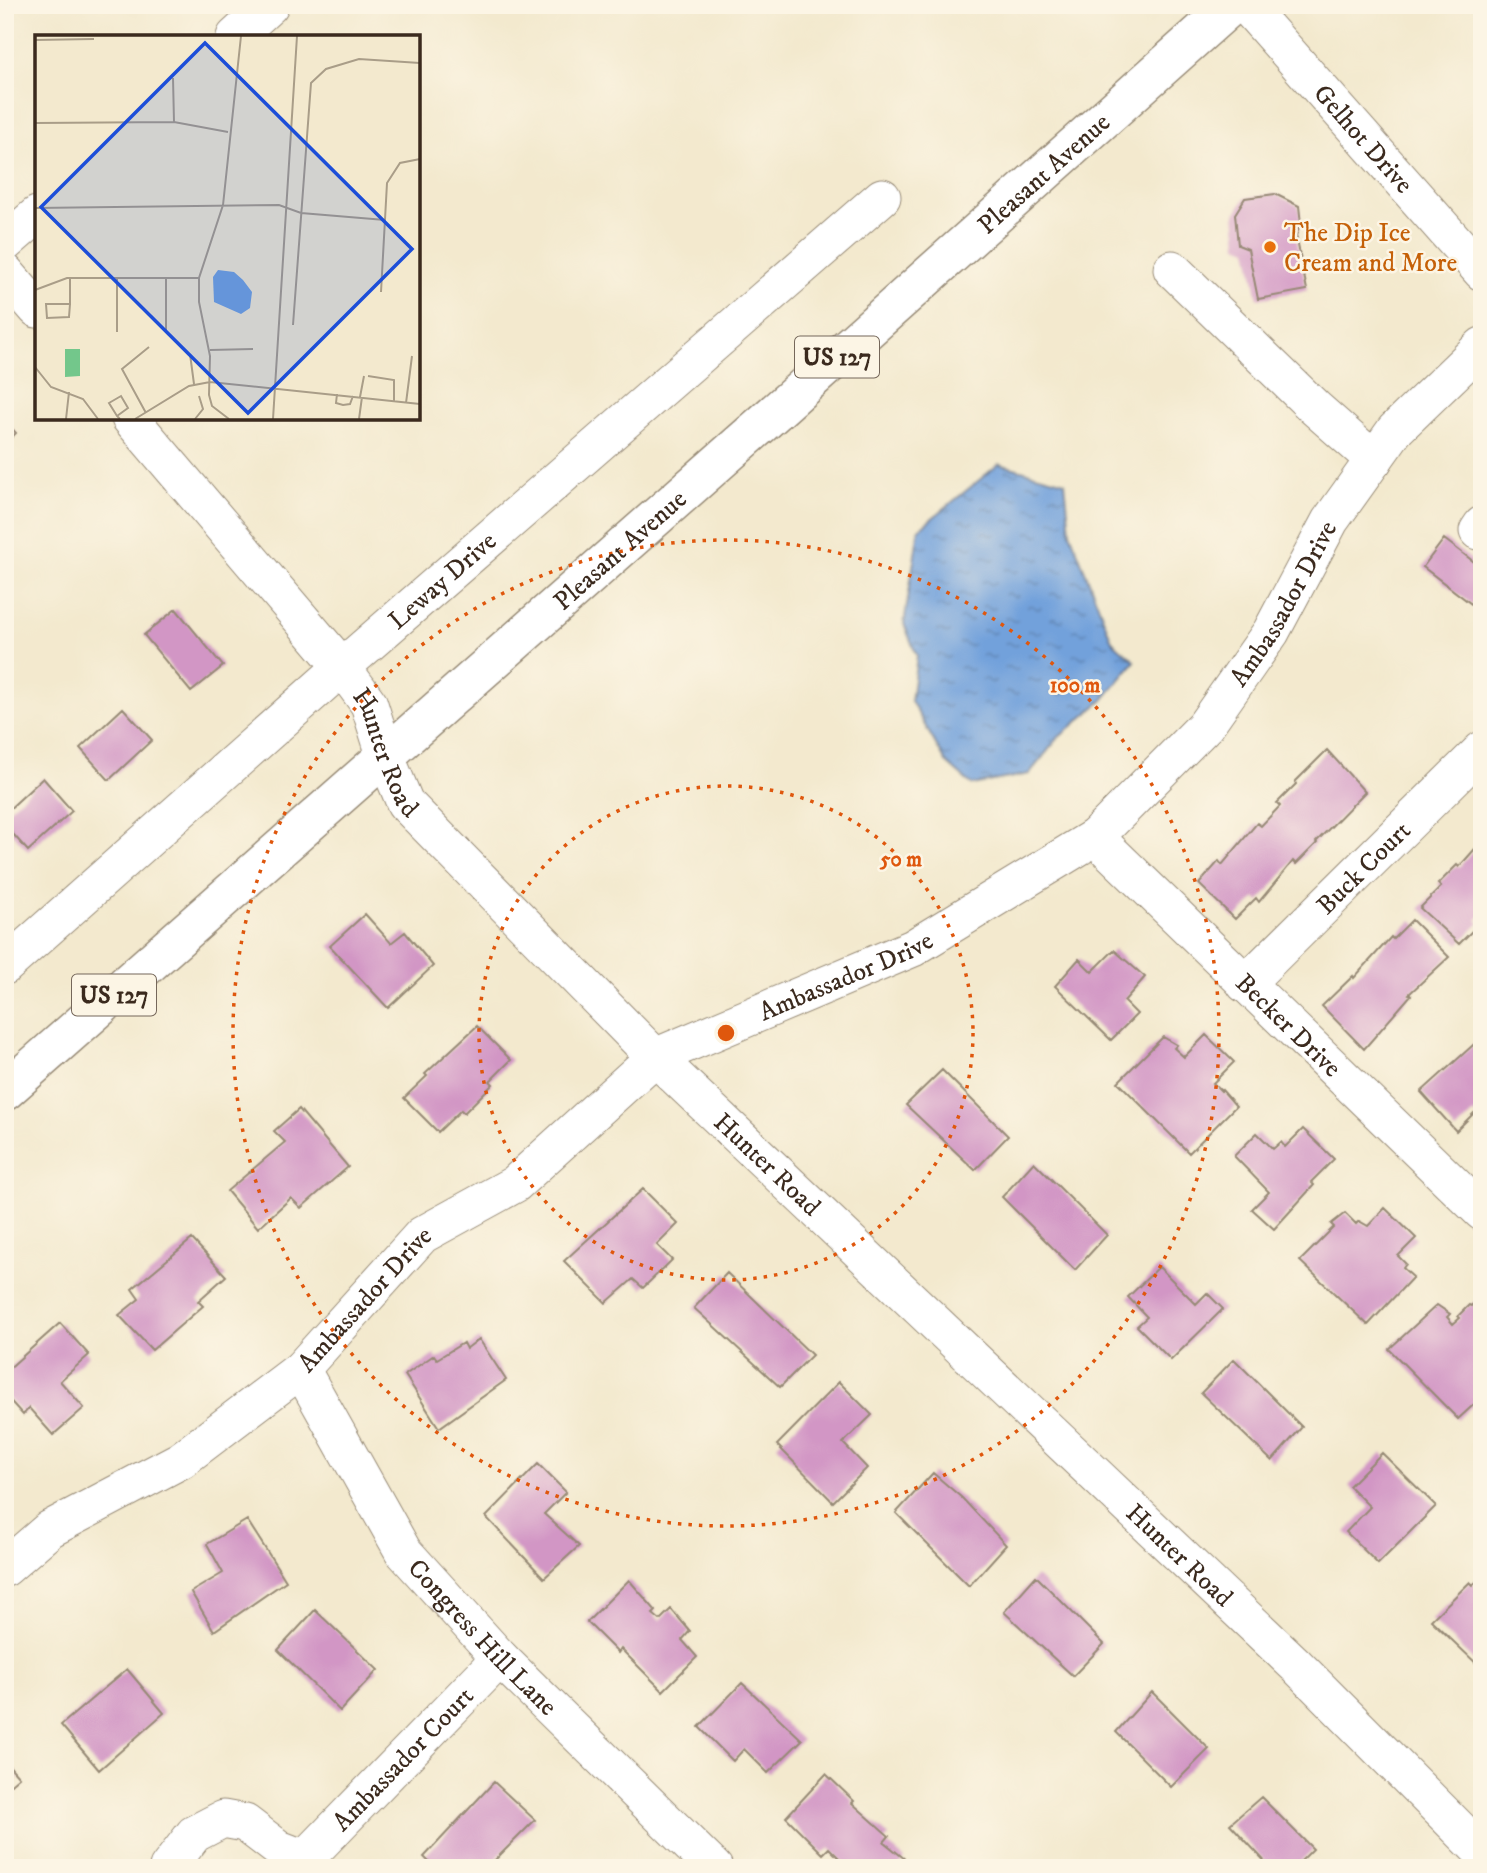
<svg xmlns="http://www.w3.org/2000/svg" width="1487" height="1873" viewBox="0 0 1487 1873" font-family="'IM FELL DW Pica',serif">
	<defs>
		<pattern id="water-ripples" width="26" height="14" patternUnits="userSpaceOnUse" patternTransform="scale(1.75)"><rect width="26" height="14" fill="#72a1db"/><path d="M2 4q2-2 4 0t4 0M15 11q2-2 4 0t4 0" fill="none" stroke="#5f83b1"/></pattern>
	</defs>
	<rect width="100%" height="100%" fill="#fcf5e5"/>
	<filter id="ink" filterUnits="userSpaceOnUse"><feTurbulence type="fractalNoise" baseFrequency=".0143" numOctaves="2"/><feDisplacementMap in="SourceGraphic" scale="14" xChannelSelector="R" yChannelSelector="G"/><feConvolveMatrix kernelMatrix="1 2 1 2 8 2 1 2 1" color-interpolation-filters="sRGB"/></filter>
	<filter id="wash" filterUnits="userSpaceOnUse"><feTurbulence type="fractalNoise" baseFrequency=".00686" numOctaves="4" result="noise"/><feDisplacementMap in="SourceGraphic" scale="28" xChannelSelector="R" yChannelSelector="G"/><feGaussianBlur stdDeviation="1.57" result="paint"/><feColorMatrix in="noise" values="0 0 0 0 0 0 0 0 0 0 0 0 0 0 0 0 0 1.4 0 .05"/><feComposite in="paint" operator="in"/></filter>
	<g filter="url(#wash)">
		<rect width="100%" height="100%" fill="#f3e9ce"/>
		<path fill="url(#water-ripples)" stroke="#56667c" stroke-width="2" d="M999 464 1065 482 1070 532 1112 641 1135 661 1103 700 1058 738 1029 774 972 785 946 762 911 701 917 656 904 624 919 529Z"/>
		<g id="blocks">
			<path fill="#d296c5" d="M1275 194 1299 206 1301 224 1296 235 1307 290 1258 299 1248 249 1238 245 1235 214 1245 198Z
				M5 421 16 433 5 444Z
				M1444 539 1482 568V596L1474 606 1423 567Z
				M176 609 223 666 191 692 144 635Z
				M123 708 152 740 109 780 80 748Z
				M1327 750 1365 792 1316 842 1317 843 1296 864 1293 861 1259 902 1256 898 1235 919 1199 884 1219 861 1222 865 1257 823 1261 826 1280 806 1277 803 1296 784 1295 782Z
				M43 778 72 811 28 851 5 825V813Z
				M1482 841V915L1477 920 1480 923 1459 944 1420 908 1441 887 1438 884 1457 865 1459 867Z
				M365 914 391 943 405 932 433 966 388 1008 330 946Z
				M1412 920 1449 957 1409 994 1411 995 1364 1049 1322 1006 1353 976 1354 978 1391 937 1393 939Z
				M1114 950 1145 977 1124 1001 1137 1014 1111 1040 1055 986 1079 959 1092 972Z
				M477 1026 511 1060 490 1081 493 1084 464 1113 461 1110 438 1132 404 1098 427 1076 425 1074Z
				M1206 1035 1234 1062 1213 1083 1221 1091 1222 1090 1236 1106 1189 1153 1118 1082 1163 1037 1177 1045 1174 1048 1184 1057Z
				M1482 1037V1111L1477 1116 1474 1113 1456 1131 1421 1092Z
				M942 1070 1008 1136 975 1170 906 1105Z
				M299 1109 348 1167 301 1208 291 1198 258 1228 227 1191 285 1142 274 1131Z
				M1303 1129 1334 1159 1311 1182 1314 1185 1274 1229 1252 1209 1269 1192 1234 1156 1257 1133 1273 1149 1281 1142 1285 1147Z
				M1034 1162 1107 1235 1075 1270 1002 1197Z
				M643 1189 678 1224 657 1245 672 1260 643 1288 633 1279 606 1303 564 1261Z
				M1385 1208 1416 1238 1398 1256 1406 1264 1403 1268 1413 1277 1368 1325 1300 1261 1334 1227 1331 1224 1345 1213 1356 1224 1359 1221 1368 1226Z
				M192 1239 226 1276 198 1301 203 1306 152 1350 119 1315 139 1299 132 1289Z
				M1159 1267 1196 1304 1207 1293 1223 1309 1171 1360 1137 1326 1147 1317 1128 1297Z
				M727 1273 812 1355 780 1387 694 1308Z
				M1476 1301 1482 1307V1397L1458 1419 1389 1349 1437 1305 1450 1314 1447 1317 1453 1324 1460 1318 1458 1316 1469 1305 1471 1306Z
				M60 1323 89 1355 60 1381 84 1408 53 1435 29 1408 23 1415 5 1395V1372Z
				M479 1339 506 1380 439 1428 405 1375 434 1355 437 1359 463 1343 466 1349Z
				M1234 1359 1302 1427 1272 1461 1201 1393Z
				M839 1382 872 1415 843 1443 867 1468 833 1502 777 1445Z
				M1382 1453 1436 1506 1378 1564 1346 1532 1370 1507 1349 1486Z
				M538 1464 566 1492 544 1514 579 1546 544 1578 486 1517Z
				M933 1473 962 1498 1006 1545 969 1586 896 1513Z
				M247 1520 286 1581 214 1631 191 1592 223 1573 207 1544Z
				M1036 1576 1104 1644 1073 1676 1004 1612Z
				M1482 1576V1669L1431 1620 1470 1582 1473 1585Z
				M629 1580 656 1611 653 1614 660 1620 671 1609 690 1631 682 1640 697 1657 663 1691 621 1649 618 1653 587 1622Z
				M315 1610 378 1670 340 1711 278 1650Z
				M127 1669 164 1713 99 1770 61 1725Z
				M742 1683 802 1740 768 1773 744 1749 733 1761 699 1727Z
				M1152 1692 1209 1749 1171 1787 1116 1732Z
				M5 1761 19 1777 5 1789Z
				M826 1774 854 1801 852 1803 889 1836 884 1842 905 1859 897 1868H849L829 1848 823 1854 786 1817Z
				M494 1782 535 1820 487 1868H435L424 1857Z
				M1261 1797 1313 1849 1294 1868H1271L1230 1824Z"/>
		</g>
	</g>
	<g filter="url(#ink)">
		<use href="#blocks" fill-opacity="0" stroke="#978a76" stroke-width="2"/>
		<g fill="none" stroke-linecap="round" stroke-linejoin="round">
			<g stroke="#978a76" stroke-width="39">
				<g id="minor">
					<path id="s1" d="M1246 5 1482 272"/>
					<path d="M235 37 270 5"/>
					<path d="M5 243 37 215"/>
					<path d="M1172 269 1314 407 1374 460"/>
					<path d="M5 272 37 309"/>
					<path id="s2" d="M130 418 342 667 369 704 385 755 405 803 655 1057 1296 1665 1482 1852"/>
					<path d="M1478 531 1482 525"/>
					<path id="s3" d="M1095 837 1482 1212"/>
					<path id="s4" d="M5 966 342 667 882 197"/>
					<path id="s5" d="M1245 984 1482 750"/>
					<path id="s6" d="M301 1369 403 1551 500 1658 714 1868"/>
					<path id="s7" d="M5 1568 50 1529 181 1460 301 1369 422 1235 515 1184 655 1057 913 948 1095 837 1205 726 1271 632 1330 521 1395 430 1482 346"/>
					<path id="s8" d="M305 1859 500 1658"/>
					<path d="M168 1868 194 1834 223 1819 245 1823 279 1849 305 1859 308 1868"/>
				</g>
			</g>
			<g stroke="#978a76" stroke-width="41">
				<g id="major">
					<path id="s9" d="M5 1091 762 424 1232 5"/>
				</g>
			</g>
			<use href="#minor" stroke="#fff" stroke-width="37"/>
			<use href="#major" stroke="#fff" stroke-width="38"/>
		</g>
	</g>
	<g fill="none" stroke="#df570d" stroke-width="3.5" stroke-dasharray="3.5 7">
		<circle cx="726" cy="1033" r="247"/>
		<circle cx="726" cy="1033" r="493"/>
	</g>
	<circle fill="#e8710a" stroke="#fcf5e5" stroke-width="2.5" cx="1270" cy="247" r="7"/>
	<g text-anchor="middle" stroke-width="5" stroke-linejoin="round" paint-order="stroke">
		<g fill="#fcf5e5" stroke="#75675a" stroke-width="2">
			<rect x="795" y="336.5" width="84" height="41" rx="5"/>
			<rect x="72" y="974.5" width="84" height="41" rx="5"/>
		</g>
		<g font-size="24" font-weight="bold" fill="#3b2a1e">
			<text x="837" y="365">US 127</text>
			<text x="114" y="1003">US 127</text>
		</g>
		<g font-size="26" fill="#3b2a1e" stroke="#fcf5e5">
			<text dy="9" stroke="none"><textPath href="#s1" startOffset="178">Gelhot Drive</textPath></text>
			<text dy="9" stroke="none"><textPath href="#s9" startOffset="1386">Pleasant Avenue</textPath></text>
			<text dy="9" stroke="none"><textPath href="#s9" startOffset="819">Pleasant Avenue</textPath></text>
			<text dy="9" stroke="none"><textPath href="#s4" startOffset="583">Leway Drive</textPath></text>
			<text dy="9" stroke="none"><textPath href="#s7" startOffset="1629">Ambassador Drive</textPath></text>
			<text dy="9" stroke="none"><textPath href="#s2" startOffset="424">Hunter Road</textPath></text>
			<text dy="9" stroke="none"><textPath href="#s5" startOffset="166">Buck Court</textPath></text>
			<text dy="9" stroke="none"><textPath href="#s7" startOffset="1041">Ambassador Drive</textPath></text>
			<text dy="9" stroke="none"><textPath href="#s3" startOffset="270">Becker Drive</textPath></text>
			<text dy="9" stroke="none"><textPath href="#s2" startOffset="990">Hunter Road</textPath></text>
			<text dy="9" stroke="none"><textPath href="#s7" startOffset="453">Ambassador Drive</textPath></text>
			<text dy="9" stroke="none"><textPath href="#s2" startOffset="1558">Hunter Road</textPath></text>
			<text dy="9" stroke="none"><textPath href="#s6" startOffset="326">Congress Hill Lane</textPath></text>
			<text dy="9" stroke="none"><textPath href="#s8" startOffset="140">Ambassador Court</textPath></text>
		</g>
		<g font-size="26" fill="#c56008" stroke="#fcf5e5" text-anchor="start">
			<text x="1284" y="241">The Dip Ice<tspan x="1284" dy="30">Cream and More</tspan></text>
		</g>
	</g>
	<g transform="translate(35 35)">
		<rect width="385" height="385" fill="#f3e9ce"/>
		<path d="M30 314H45V341L30 342Z" fill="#73c78b"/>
		<path d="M183 235 199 237 208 245 217 257 215 273 206 279 179 267 178 242Z" fill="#72a1db"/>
		<path fill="none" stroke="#a99d88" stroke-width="2" d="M0 5 59 4M138 43 139 87M0 88 139 87 193 97M0 173 244 170 266 178 350 185M0 255 32 243H164M346 257 352 148 365 128 385 124M35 269 34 282 12 283 11 269H35V243M258 290 276 48 291 34 324 24 385 28M131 295V243M82 297V244M175 315 218 314M155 319 159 349M0 332 16 352 48 364 63 384M333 341 359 345V366M302 359 301 368 308 370 315 369 318 361M325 362 329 341M371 368 377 321M111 378 87 334 114 312M82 381 93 373 86 361 74 368 82 381 85 384M31 384 34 357M100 384 154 351 175 347 385 369M160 384 168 374 164 361M194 384 177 371 174 360 175 321 164 267V243L188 170 206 1M238 384 262 1M324 384 327 362"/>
		<path fill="#1d4ed8" fill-opacity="0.15" stroke="#1d4ed8" stroke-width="3.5" d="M170 8 377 214 213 378 6 172Z"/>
		<rect width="385" height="385" fill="none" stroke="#3b2a1e" stroke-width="3.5"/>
	</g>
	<circle cx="726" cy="1033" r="10" fill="#df570d" stroke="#fcf5e5" stroke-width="3.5"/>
	<g font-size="21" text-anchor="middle" font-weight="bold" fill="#df570d" stroke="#fcf5e5" stroke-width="5" stroke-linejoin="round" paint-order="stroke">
		<text x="1075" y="692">100 m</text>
		<text x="901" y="866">50 m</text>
	</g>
	<rect width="1487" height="1873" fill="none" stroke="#fcf5e5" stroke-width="28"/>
</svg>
